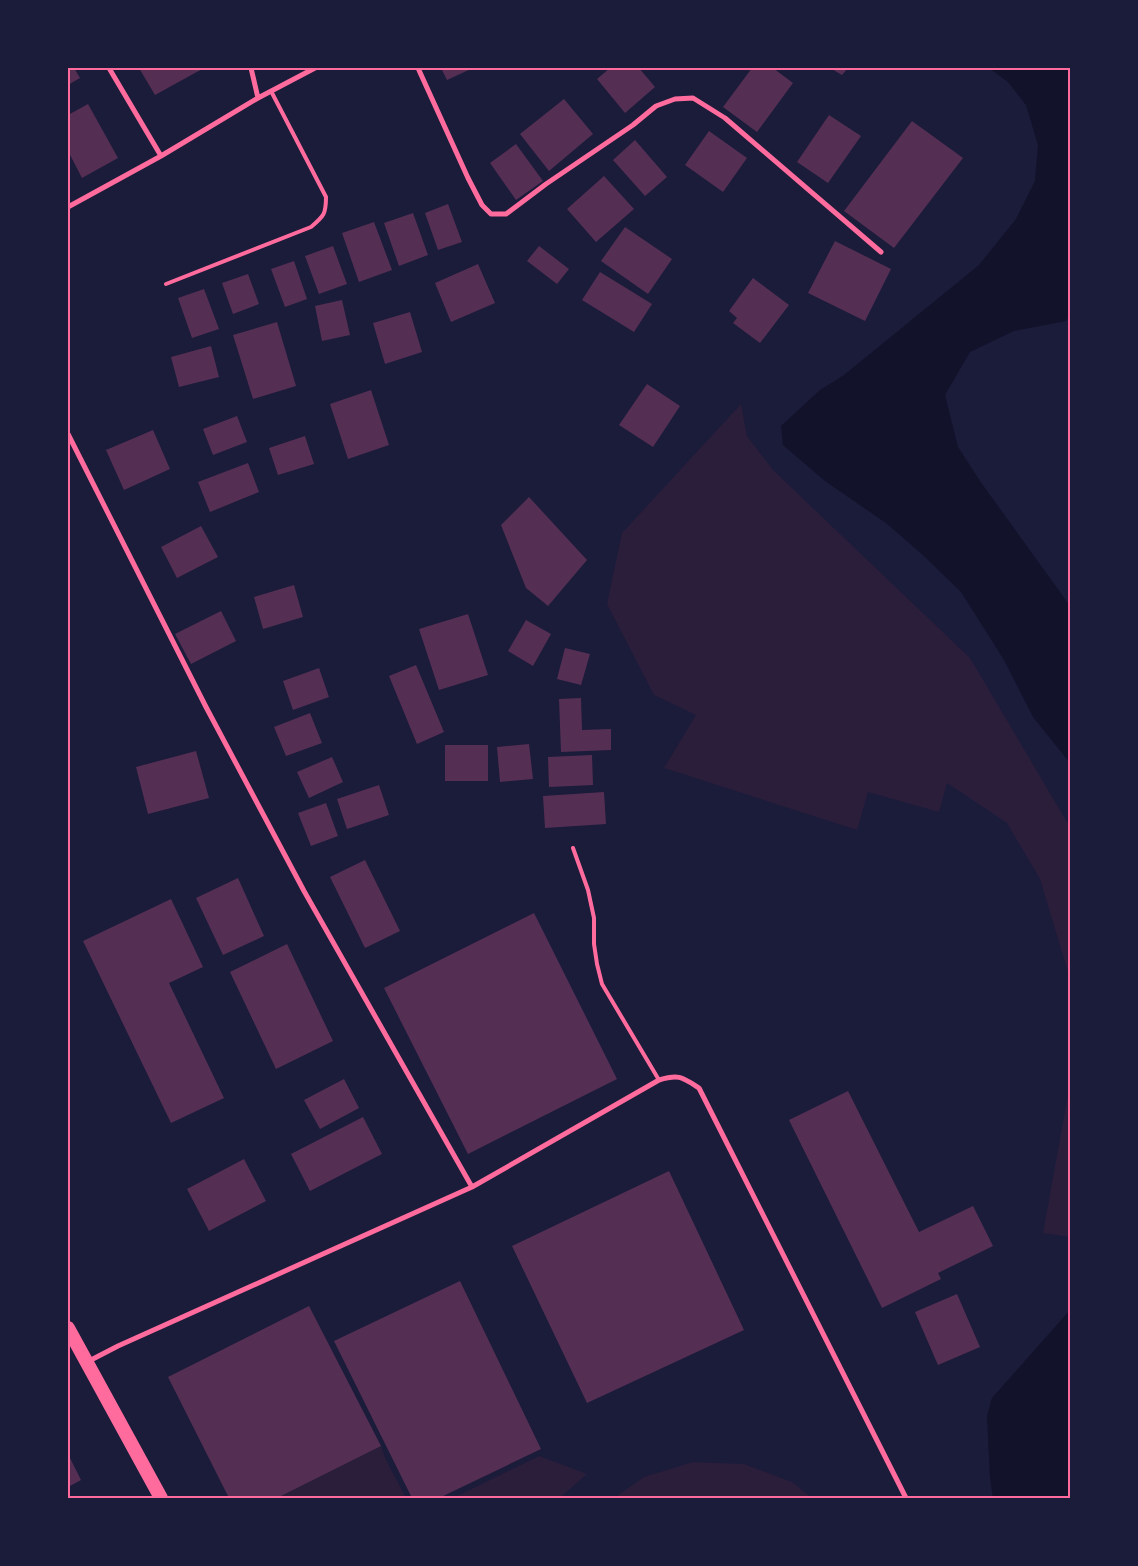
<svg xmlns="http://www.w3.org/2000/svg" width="1138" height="1566" viewBox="0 0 1138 1566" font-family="'Roboto Serif',serif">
	<rect width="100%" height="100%" fill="#1b1b3a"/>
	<path fill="#2a1e3b" d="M741 404 747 436 773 470 970 658 1070 827V979L1040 879 1007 823 947 783 939 812 868 792 857 830 664 768 696 715 654 695 607 604 622 533Z
		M1070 1042V1237L1043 1233 1069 1089Z
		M381 1446 386 1460 406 1498H277Z
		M539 1456 587 1474 563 1495 561 1498H453Z
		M693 1462 744 1464 792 1482 812 1498H614L644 1477Z"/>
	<path fill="#12122b" d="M989 68H1070V315L1066 321 1014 331 970 352 945 395 958 447 980 481 1070 606V763L1033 717 1004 660 961 592 924 556 886 523 825 481 783 445 781 426 820 390 844 375 979 265 1016 219 1035 181 1038 145 1026 105 1008 82Z
		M1070 1310V1498H993L990 1478 987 1416 992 1398Z"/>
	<path fill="#542f53" d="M68 68H74L80 78 68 85Z
		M139 68H204L155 95Z
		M441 68H473L447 80Z
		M610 68H639L655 87 625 113 597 79Z
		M752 68H773L793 83 757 132 723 107Z
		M830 68H848L842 75Z
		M564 99 593 134 549 171 520 134Z
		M88 104 118 158 82 178 68 151V115Z
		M829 115 861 136 828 183 797 162Z
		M912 121 963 158 894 248 844 211Z
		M709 131 747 158 723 192 685 165Z
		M635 140 667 177 645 196 613 160Z
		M516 144 543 181 516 200 490 163Z
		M604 176 634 209 596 242 567 209Z
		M448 204 462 242 438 250 425 213Z
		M413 213 428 255 399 266 384 223Z
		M374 222 392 270 359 282 342 233Z
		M625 227 672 259 648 294 601 261Z
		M835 241 891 269 865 321 808 293Z
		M333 246 347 284 319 294 305 256Z
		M539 246 569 269 557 284 527 261Z
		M294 261 307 299 285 307 271 269Z
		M478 264 495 303 451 322 435 283Z
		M600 272 652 304 634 332 582 300Z
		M248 274 259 304 233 314 222 283Z
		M753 278 789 305 760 343 733 323 737 318 729 311Z
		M204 289 219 329 192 338 178 298Z
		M342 300 350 335 322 341 315 306Z
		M410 312 422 352 385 364 373 323Z
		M277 322 296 386 253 399 233 335Z
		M211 346 219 377 179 387 171 357Z
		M647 384 680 406 653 447 619 425Z
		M371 390 389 445 348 459 330 404Z
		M237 416 247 442 213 455 203 429Z
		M153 430 170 469 124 490 106 450Z
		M305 436 314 464 278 475 269 448Z
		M248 463 259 492 210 512 198 482Z
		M529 497 587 560 548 606 526 588 501 525Z
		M201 526 218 557 177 578 161 547Z
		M294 585 303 617 263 629 254 597Z
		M221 611 236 641 191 664 175 634Z
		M468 614 488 675 439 690 419 629Z
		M526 620 551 634 533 666 508 651Z
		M565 648 590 654 581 685 557 679Z
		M416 665 444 732 417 744 389 676Z
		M319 668 329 697 293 710 283 681Z
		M581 698 582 730 611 729V750L561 752 559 699Z
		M310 713 322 743 286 756 274 727Z
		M529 744 533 779 500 782 497 747Z
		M445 745H488V781H445Z
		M196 751 209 798 148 814 136 767Z
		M592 755 593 785 549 787 548 757Z
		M332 757 343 782 309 798 297 772Z
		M379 785 389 815 347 829 337 799Z
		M604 792 606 824 545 828 543 796Z
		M326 803 338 836 311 846 298 813Z
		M365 860 400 931 365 948 330 877Z
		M238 878 264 936 223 955 196 898Z
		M171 899 203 967 169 983 224 1098 171 1123 83 941Z
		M534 913 617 1079 468 1154 384 988Z
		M287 944 333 1041 276 1069 230 972Z
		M344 1079 359 1108 320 1129 304 1100Z
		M848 1091 919 1232 973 1206 993 1246 938 1273 941 1279 882 1308 789 1120Z
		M363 1117 382 1154 310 1191 291 1154Z
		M244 1159 266 1201 209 1231 187 1189Z
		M669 1171 744 1330 587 1403 512 1246Z
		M460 1281 541 1449 439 1498H412L334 1341Z
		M957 1294 980 1347 938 1365 915 1312Z
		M309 1306 381 1446 277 1498H229L168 1377Z
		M68 1454 81 1480 68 1487Z"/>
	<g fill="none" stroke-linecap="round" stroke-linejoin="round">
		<path stroke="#ff6b9d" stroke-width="4" d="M166 284 311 227C324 216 326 214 326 197L271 91
			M573 848 588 890 594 918V944L597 964 602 984 659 1080"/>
		<path stroke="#ff6b9d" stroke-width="5" d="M109 68 161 156
			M251 68 258 98
			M418 68 468 178 482 205 491 214H506L546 184 633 125 656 106 675 99 693 98 725 118 881 252
			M68 207 161 156 258 98 315 68
			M68 434 206 707 304 891 472 1187
			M89 1361 118 1346 472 1187 659 1080C679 1074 682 1077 699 1088L906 1498"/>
		<path stroke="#ff6b9d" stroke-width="14" d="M68 1328 161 1498"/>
	</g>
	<rect width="1138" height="1566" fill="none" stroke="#1b1b3a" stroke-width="138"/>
	<rect x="69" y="69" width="1000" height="1428" fill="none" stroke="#ff6b9d" stroke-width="2"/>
</svg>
